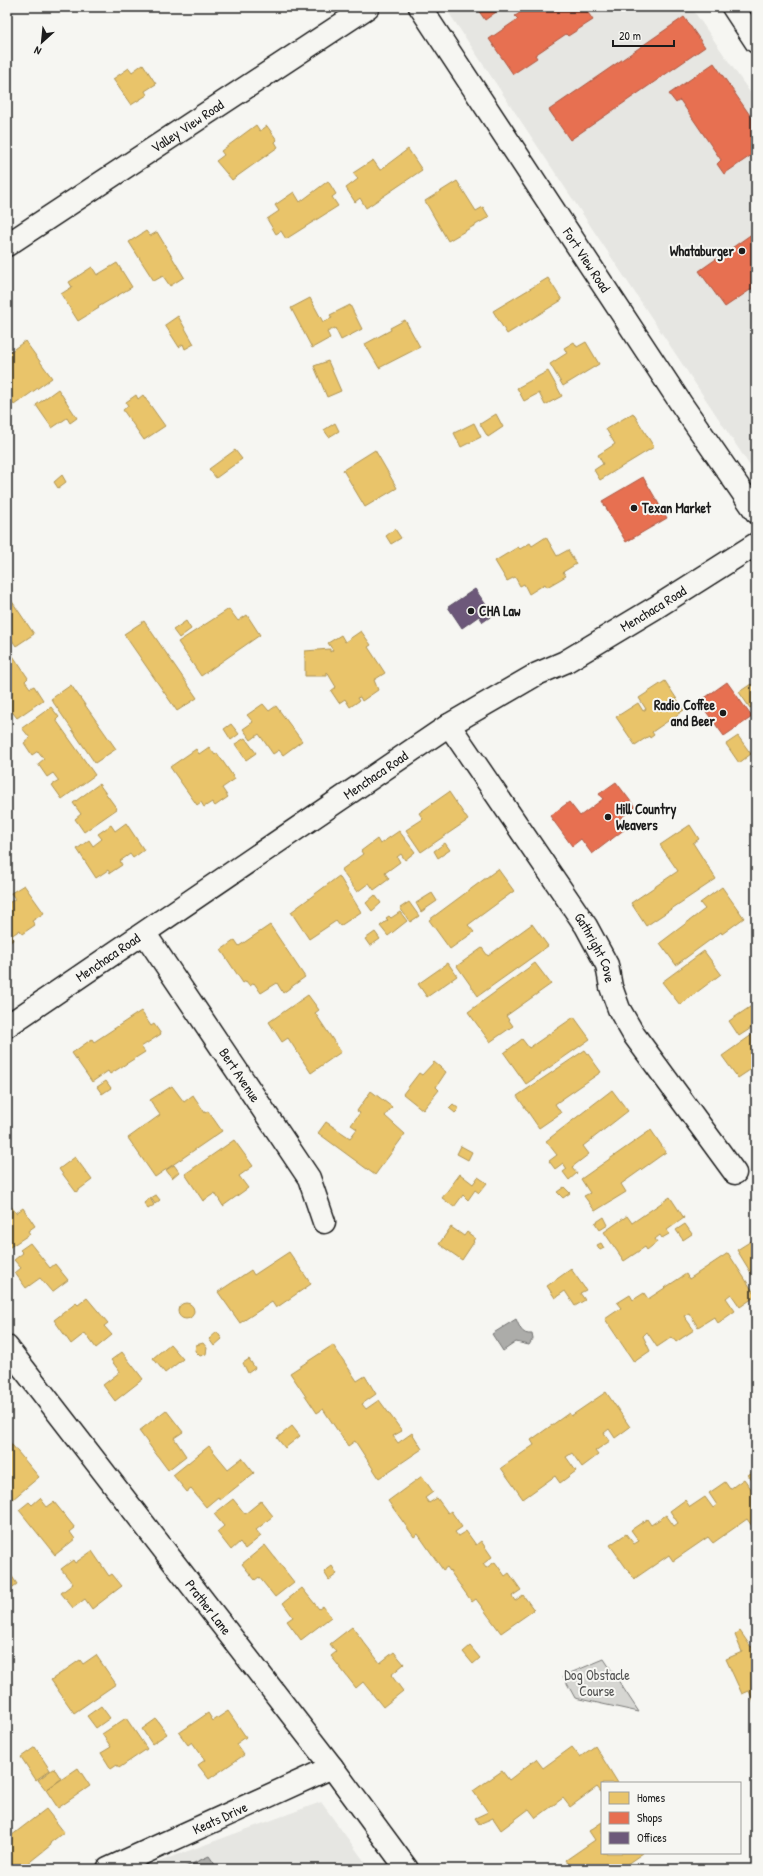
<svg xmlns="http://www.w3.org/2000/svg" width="763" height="1876" viewBox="0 0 763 1876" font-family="'Patrick Hand',sans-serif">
	<rect width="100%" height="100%" fill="#f6f6f2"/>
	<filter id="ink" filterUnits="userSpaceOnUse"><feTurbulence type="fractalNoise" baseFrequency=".025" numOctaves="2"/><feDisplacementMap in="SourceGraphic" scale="8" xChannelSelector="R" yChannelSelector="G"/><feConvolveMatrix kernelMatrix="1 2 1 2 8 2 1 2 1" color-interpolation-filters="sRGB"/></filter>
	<g filter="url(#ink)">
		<path fill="#e6e6e2" d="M445 7H691L756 101V475Z
			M321 1802 370 1869H140L142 1868Z"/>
		<path fill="#d6d6d2" stroke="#797977" d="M604 1659 639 1712 575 1698 563 1676Z"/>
		<path fill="#acaca9" stroke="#727271" d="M516 1319C520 1327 521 1335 532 1334L533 1339 529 1345 516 1342 503 1351 492 1334Z
			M209 1856 218 1869H181Z"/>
		<path fill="#e9c46a" stroke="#ac9253" d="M143 64 156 84 145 91 147 95 131 105 113 79 129 68 132 72Z
			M256 125 260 131 267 126 277 140 275 142 278 147 232 180 216 161 224 155 221 151Z
			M408 149 422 170 366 208 360 198 355 202 346 188 358 179 353 173 373 160 380 170Z
			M328 181 336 194 332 197 338 206 286 239 281 231 276 234 267 219 279 211 275 205 294 192 300 202Z
			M457 181 476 211 483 207 489 217 448 241 425 201Z
			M146 231 150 236 157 232 184 277 170 286 163 276 154 281 129 242Z
			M117 263 132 287 98 307 99 308 78 321 61 294 72 287 69 282 92 267 97 275Z
			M548 278 562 300 507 334 493 311Z
			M310 298 323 322 332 318 330 315 350 305 362 329 341 340 335 328 327 332 330 338 312 348 291 308Z
			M178 316 194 344 185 349 183 344 179 347 165 325Z
			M405 320 420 347 379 368 365 344 391 330 390 328Z
			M25 341 52 378 14 405 7 394V354Z
			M574 342 577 347 586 342 599 364 563 386 550 364 567 353 564 348Z
			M328 361 341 391 327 397 314 366Z
			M548 371 562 396 545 405 539 393 524 401 517 388Z
			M58 389 77 418 70 423 67 418 52 428 36 405Z
			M136 395 138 399 143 395 165 426 144 440 123 410 128 406 126 402Z
			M633 413 654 447 600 480 594 470 603 464 598 455 615 444 606 429Z
			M496 414 503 427 488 437 480 424Z
			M335 423 339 431 329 437 324 430Z
			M474 423 481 437 461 447 454 433Z
			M235 450 242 459 216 478 209 469Z
			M375 450 397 488 365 507 343 470Z
			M62 475 66 482 58 488 54 482Z
			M395 529 401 538 391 544 386 536Z
			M546 537 557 556 568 550 576 564 563 572 566 576 547 587 545 584 529 594 524 584 520 586 515 577 507 581 495 561 518 547 520 549 530 543 532 546Z
			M11 600 34 634 16 646 7 633V603Z
			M229 609 238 621 247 615 260 635 201 676 178 642Z
			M144 621 197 698 177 711 124 634Z
			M186 621 191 629 179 638 173 630Z
			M361 631 371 645 368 647 385 673 374 680 378 690 362 701 360 697 357 698 359 701 350 707 345 699 339 703 331 691 336 687 327 672V676H305V651L330 649V652L333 650 328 643 341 635 345 642Z
			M7 647 28 678 25 681 30 688 34 686 43 700 17 718 9 708 7 709Z
			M665 681 684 710 652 732 654 735 650 738 649 736 635 745 616 717 638 703 643 711 646 709 639 698Z
			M751 684 756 691V704L750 708 739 692Z
			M71 685 116 749 95 763 51 699Z
			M263 704 269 711 276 706 302 741 283 755 279 750 273 754 259 734 251 740 243 729 253 722 247 715Z
			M51 707 59 717 56 720 95 775 62 799 52 785 59 781 53 773 47 777 38 764 44 759 38 751 32 755 24 743 30 738 22 728Z
			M231 724 239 734 231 740 224 729Z
			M738 736 751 754 739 763 726 744Z
			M245 738 256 753 246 760 235 744Z
			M209 747 215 755 217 753 235 779 222 788 228 797 215 806 212 802 204 807 201 802 197 805 170 767 196 749 199 754Z
			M99 784 117 809 84 832 75 819 81 814 73 803Z
			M449 792 468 820 421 852 406 830 423 819 419 813Z
			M126 823 144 850 133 858 130 854 120 861 122 865 110 873 108 870 96 878 77 849 89 840 93 846 102 839 98 834 111 825 115 831Z
			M690 825 699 839 693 843 716 879 646 926 631 903 678 871 660 845Z
			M399 831 415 852 405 860 401 854 397 857 400 862 385 873 389 879 374 890 369 883 357 892 341 870 363 854 361 851 377 839 380 844Z
			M445 843 450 850 438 858 434 851Z
			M498 869 514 891 468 925 474 932 450 949 429 920Z
			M339 876 361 912 340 926 336 921 309 939 291 912Z
			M24 885 44 913 32 921 35 925 22 934 20 930 11 936 13 940 7 944V904L15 899 11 893Z
			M722 887 744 918 722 934 721 932 676 965 660 943 705 909 700 903Z
			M432 893 437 901 421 912 416 903Z
			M375 895 381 903 372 911 366 903Z
			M409 902 419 916 410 922 400 908Z
			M400 912 407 921 388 936 380 926 388 920 386 918 389 916 391 918Z
			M532 924 548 946 478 996 457 966 482 948 488 956Z
			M270 925 305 977 283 993 277 983 261 993 254 983 250 986 246 981 243 983 221 950 235 940 239 946Z
			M375 932 380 939 370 946 365 939Z
			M704 951 721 974 680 1005 662 982Z
			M448 963 457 976 427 997 418 984Z
			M535 963 551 984 506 1016 513 1026 490 1042 468 1012Z
			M308 995 319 1010 315 1013 341 1052 311 1073 288 1038 282 1042 269 1022Z
			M756 1003V1025L739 1036 729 1021Z
			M141 1011 151 1026 154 1024 161 1034 141 1047 145 1052 110 1074 108 1071 92 1082 72 1053 92 1039 94 1042Z
			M574 1017 590 1039 526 1084 504 1053 522 1039 529 1048Z
			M756 1032V1066L738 1078 722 1056Z
			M585 1050 601 1072 555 1104 561 1113 539 1128 517 1096Z
			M434 1062 446 1072 436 1087 439 1090 423 1110 403 1094 419 1073 422 1075Z
			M106 1081 111 1088 102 1094 97 1087Z
			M172 1086 184 1102 193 1095 205 1113 208 1111 222 1131 155 1177 128 1138 160 1115 150 1100Z
			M612 1090 628 1111 583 1146 589 1154 572 1167 577 1173 569 1180 563 1172 567 1169 563 1163 555 1169 549 1161 557 1155 546 1141Z
			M371 1091 392 1107 385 1116 405 1134 375 1175 318 1133 326 1122 350 1138 357 1129 351 1125 360 1113 357 1111Z
			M453 1104 459 1109 455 1113 449 1108Z
			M651 1130 666 1152 621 1184 626 1192 595 1211 584 1196 590 1193 581 1179Z
			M234 1140 253 1166 239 1176 248 1188 223 1206 215 1193 203 1201 185 1174Z
			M461 1146 472 1152 468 1160 457 1154Z
			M75 1157 92 1180 76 1192 59 1169Z
			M174 1165 179 1172 172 1178 166 1170Z
			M460 1174 473 1184 478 1177 487 1183 479 1193 475 1190 468 1200 463 1195 454 1207 442 1198Z
			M564 1187 570 1193 563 1198 557 1192Z
			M156 1195 160 1200 155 1204 151 1198Z
			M670 1197 684 1218 667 1230 669 1234 662 1238 660 1235 655 1239 657 1242 647 1250 645 1247 624 1261 604 1232 627 1216 632 1223Z
			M150 1198 154 1205 148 1209 144 1203Z
			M7 1201 16 1213 23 1208 35 1226 28 1231 30 1234 7 1249Z
			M604 1217 608 1225 600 1230 595 1223Z
			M685 1224 692 1234 683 1240 676 1230Z
			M451 1227 464 1236 467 1232 475 1238 473 1241 474 1242 462 1260 439 1244Z
			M756 1238V1281L737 1250Z
			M30 1243 50 1268 55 1264 68 1280 52 1292 40 1278 26 1288 15 1273 21 1268 14 1260 23 1253 20 1250Z
			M601 1243 604 1248 600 1250 597 1245Z
			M289 1252 311 1284 276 1308 272 1302 240 1323 218 1292 251 1270 254 1275Z
			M728 1253 756 1296 740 1307 731 1294 726 1298 735 1311 718 1323 714 1317 698 1327 689 1313 684 1316 694 1330 676 1342 672 1337 657 1347 647 1332 643 1336 650 1351 634 1362 605 1319 621 1308 617 1303 630 1295 633 1300 644 1293 648 1299 686 1274 689 1279Z
			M571 1269 586 1290 580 1293 585 1300 575 1306 565 1291 555 1298 547 1286Z
			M87 1298 108 1323 104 1326 112 1335 96 1348 85 1333 71 1344 54 1320 76 1303 78 1305Z
			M178 1311a8 8 0 1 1 16 0a8 8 0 1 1-16 0Z
			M217 1332 222 1339 214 1346 209 1339Z
			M203 1343 207 1348 206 1354 200 1356 195 1351 196 1345Z
			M170 1344 183 1359 165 1373 153 1358Z
			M333 1345 357 1381 365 1376 376 1394 362 1404 366 1409 379 1400 402 1431 393 1436 398 1443 412 1433 422 1449 379 1478 355 1441 348 1446 323 1409 317 1413 290 1373Z
			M122 1352 143 1379 115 1401 103 1385 120 1372 111 1360Z
			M249 1359 255 1368 248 1373 243 1363Z
			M606 1392 630 1427 615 1438 609 1429 604 1433 610 1441 595 1451 598 1455 582 1467 572 1453 566 1457 576 1471 560 1483 555 1476 523 1499 501 1468 534 1445 531 1440 569 1413 571 1416Z
			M166 1410 183 1432 174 1438 186 1456 168 1470 139 1431Z
			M292 1426 300 1436 285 1448 277 1438Z
			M7 1439 39 1477 13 1499 7 1491Z
			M209 1446 228 1469 242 1458 254 1473 220 1500 218 1497 206 1507 191 1489 187 1492 173 1475Z
			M756 1469V1486L748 1475Z
			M422 1476 433 1492 425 1498 429 1503 437 1498 448 1513 451 1511 462 1527 455 1532 458 1536 466 1531 476 1545 481 1541 492 1557 483 1564 486 1568 495 1562 505 1576 509 1573 521 1590 512 1596 515 1601 523 1595 534 1610 501 1633 476 1599 472 1602 447 1567 443 1570 418 1534 414 1537 388 1501Z
			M744 1479 752 1490 756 1487V1523L752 1526 747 1519 713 1543 708 1537 673 1561 669 1555 634 1579 610 1545 626 1534 634 1544 639 1541 631 1530 647 1519 651 1525 666 1515 674 1526 678 1523 670 1511 685 1500 690 1507 705 1497 713 1508 717 1505 709 1493 725 1482 730 1489Z
			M40 1498 47 1507 54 1502 75 1528 70 1532 75 1539 55 1555 19 1510 29 1502 32 1505Z
			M233 1499 245 1514 261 1501 273 1516 256 1530 261 1536 245 1549 240 1542 231 1550 217 1532 224 1526 214 1514Z
			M265 1545 294 1582 275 1597 259 1577 255 1580 242 1564Z
			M92 1551 109 1576 112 1574 122 1586 92 1609 85 1599 73 1608 61 1593 73 1584 61 1569 73 1560 75 1563Z
			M332 1566 337 1574 329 1580 324 1572Z
			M7 1569 17 1584 7 1591Z
			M302 1588 319 1609 323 1606 331 1617 301 1640 287 1621 293 1617 283 1603Z
			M352 1627 380 1663 394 1652 404 1664 391 1675 403 1691 383 1707 363 1682 356 1688 331 1656 336 1652 330 1644Z
			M740 1631 751 1647 756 1645V1707L749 1691 742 1694 726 1659 742 1652 735 1635Z
			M470 1646 480 1658 473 1664 463 1652Z
			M96 1655 116 1684 74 1713 51 1680 80 1660 83 1664Z
			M101 1706 110 1718 96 1728 87 1716Z
			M228 1711 246 1737 236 1744 244 1755 209 1779 198 1765 205 1760 192 1742 188 1745 179 1733 208 1713 213 1721Z
			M126 1718 147 1749 119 1768 117 1765 111 1769 101 1753 111 1747 102 1734Z
			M156 1719 167 1734 152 1744 142 1729Z
			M595 1746 618 1783H602V1793L597 1787 570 1807 563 1798 536 1818 529 1809 501 1830 493 1818 479 1824 475 1818 488 1812 473 1791 502 1771 509 1780 536 1759 543 1768 572 1747 580 1757Z
			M35 1747 50 1770 36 1780 21 1757Z
			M54 1768 61 1779 46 1790 38 1780Z
			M78 1768 90 1786 58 1808 46 1790Z
			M46 1809 64 1832 50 1843 51 1845 21 1869H7V1839Z
			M602 1822V1853H643L620 1869H569L571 1867 566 1860 595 1840 589 1831Z"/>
		<path fill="#e76f51" stroke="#aa5641" d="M476 7H503L485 20Z
			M529 7H584L593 20 568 36 566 34 535 55 537 58 513 74 489 39 518 19 515 16Z
			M684 17 705 47 570 140 549 110Z
			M714 63 756 124V152L724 174 717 164 721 160 680 100 676 103 669 94Z
			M756 231V286L725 307 699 271Z
			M643 477 667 518 626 542 602 501Z
			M727 682 752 717 724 736 699 702Z
			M616 782 635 807 618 820 625 829 592 854 581 839 572 846 550 816 569 802 580 816 603 799 599 794Z"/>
		<path fill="#6d597a" stroke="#55475e" d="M475 589 493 615 483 622 479 616 462 628 448 607Z"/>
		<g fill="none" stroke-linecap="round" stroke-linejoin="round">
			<g stroke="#1c1c1c" stroke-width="25">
				<g id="minor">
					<path id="s1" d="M420 7 682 405 756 512"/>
					<path id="s2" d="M7 245 368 7"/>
					<path id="s3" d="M449 725 586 926 607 965 611 987 619 1009 634 1035 735 1173"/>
					<path id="s4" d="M145 934 309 1178 324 1222"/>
					<path id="s5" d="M7 1347 332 1767 407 1869"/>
					<path id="s6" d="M108 1869 332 1767"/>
				</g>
			</g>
			<g stroke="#1c1c1c" stroke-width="25">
				<g id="major">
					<path d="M733 7 756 42"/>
					<path id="s7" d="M7 1026 449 725 537 674 565 662 655 608 756 544"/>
				</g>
			</g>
			<use href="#minor" stroke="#f6f6f2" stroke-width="22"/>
			<use href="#major" stroke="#f6f6f2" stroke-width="22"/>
		</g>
	</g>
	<g fill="#1c1c1c" stroke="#f6f6f2" stroke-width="1.5">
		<circle cx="742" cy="251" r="4"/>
		<circle cx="634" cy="508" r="4"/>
		<circle cx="471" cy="611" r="4"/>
		<circle cx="723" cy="713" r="4"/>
		<circle cx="608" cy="817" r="4"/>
	</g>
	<g text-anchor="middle" stroke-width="4" stroke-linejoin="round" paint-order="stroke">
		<g font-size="14" fill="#1c1c1c" stroke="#f6f6f2">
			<text dy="5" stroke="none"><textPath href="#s2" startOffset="216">Valley View Road</textPath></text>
			<text dy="5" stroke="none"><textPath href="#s1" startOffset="303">Fort View Road</textPath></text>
			<text dy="5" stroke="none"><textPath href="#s7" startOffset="770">Menchaca Road</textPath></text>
			<text dy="5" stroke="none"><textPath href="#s7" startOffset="446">Menchaca Road</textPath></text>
			<text dy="5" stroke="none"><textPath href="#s3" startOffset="267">Gathright Cove</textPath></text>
			<text dy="5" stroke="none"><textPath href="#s7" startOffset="122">Menchaca Road</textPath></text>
			<text dy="5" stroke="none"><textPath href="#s4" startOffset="170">Bert Avenue</textPath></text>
			<text dy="5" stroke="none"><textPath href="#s5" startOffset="329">Prather Lane</textPath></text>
			<text dy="5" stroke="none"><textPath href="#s6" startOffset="123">Keats Drive</textPath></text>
		</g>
		<g font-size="14" font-weight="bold" fill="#1c1c1c" stroke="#f6f6f2" text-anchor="start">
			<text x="734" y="256" text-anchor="end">Whataburger</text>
			<text x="642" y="513">Texan Market</text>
			<text x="479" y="616">CHA Law</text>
			<text x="715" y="710" text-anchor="end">Radio Coffee<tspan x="715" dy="16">and Beer</tspan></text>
			<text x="616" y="814">Hill Country<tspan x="616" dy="16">Weavers</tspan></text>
		</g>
		<g font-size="14" fill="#545453" stroke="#f6f6f2">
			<text x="597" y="1680">Dog Obstacle<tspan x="597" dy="16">Course</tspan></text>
		</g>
	</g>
	<rect width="763" height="1876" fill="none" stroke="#f6f6f2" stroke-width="24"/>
	<rect x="12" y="12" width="739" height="1852" fill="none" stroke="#1c1c1c" stroke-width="1.5" filter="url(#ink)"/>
	<rect x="601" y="1782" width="140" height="72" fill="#f6f6f2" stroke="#9f9f9c"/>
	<rect x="609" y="1792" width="20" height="12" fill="#e9c46a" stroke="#9f9f9c"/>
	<text x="637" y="1802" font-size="12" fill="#1c1c1c">Homes</text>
	<rect x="609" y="1812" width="20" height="12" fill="#e76f51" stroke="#9f9f9c"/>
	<text x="637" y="1822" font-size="12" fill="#1c1c1c">Shops</text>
	<rect x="609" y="1832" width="20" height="12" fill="#6d597a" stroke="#9f9f9c"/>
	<text x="637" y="1842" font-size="12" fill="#1c1c1c">Offices</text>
	<g transform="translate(42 42) rotate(207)" stroke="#f6f6f2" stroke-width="3" paint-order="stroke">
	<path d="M0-3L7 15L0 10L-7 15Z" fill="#1c1c1c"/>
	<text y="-6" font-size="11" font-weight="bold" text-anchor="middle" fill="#1c1c1c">N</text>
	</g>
	<path d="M613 40v6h61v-6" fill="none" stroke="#1c1c1c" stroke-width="2"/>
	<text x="619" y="40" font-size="12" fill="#1c1c1c" stroke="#f6f6f2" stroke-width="3" paint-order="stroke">20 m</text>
</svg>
